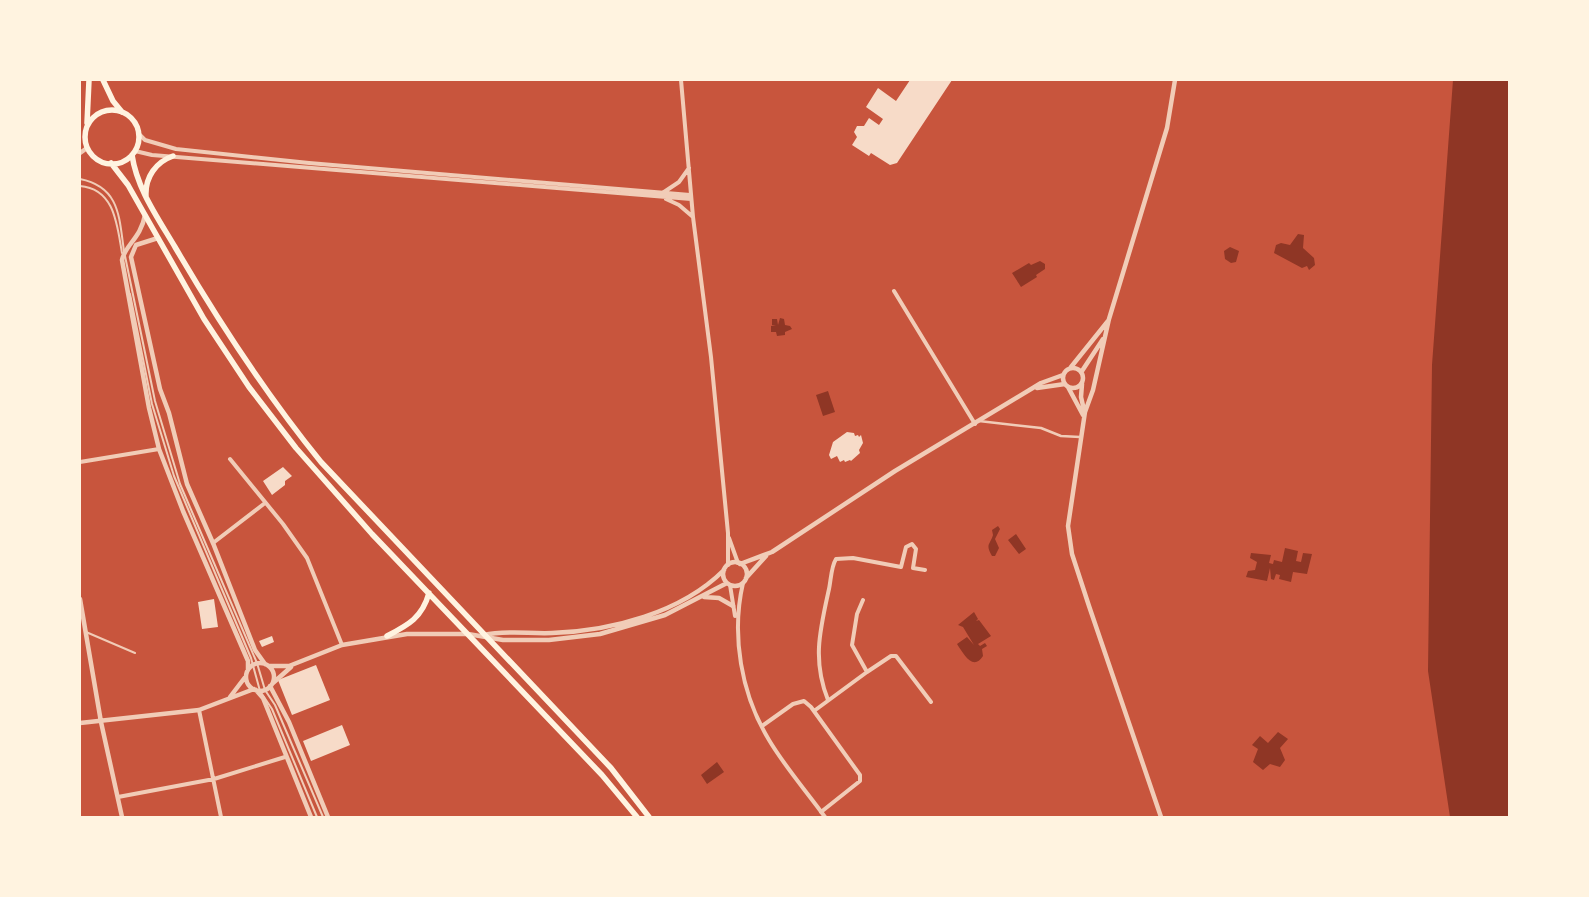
<svg xmlns="http://www.w3.org/2000/svg" width="1589" height="897" viewBox="0 0 1589 897" font-family="Karla,sans-serif">
	<rect width="100%" height="100%" fill="#c8553d"/>
	<path fill="#8f3625" d="M1453 80H1509V817H1450L1428 671 1432 365Z
		M1298 234 1304 235 1303 248 1314 258 1315 265 1309 270 1307 266 1302 268 1274 253 1276 245 1281 243 1290 245Z
		M1230 247 1239 251 1236 262 1231 263 1225 259 1224 251Z
		M1040 261 1045 264V269L1036 275 1037 277 1021 287 1012 273 1029 263 1031 265Z
		M780 318 784 319 785 325 790 326 792 329 785 332V335L777 336 776 332H771V326L776 325H772V319H777L778 325Z
		M828 391 835 412 823 416 816 395Z
		M998 526 1000 529 995 539 999 548 995 556H992C985 544 990 545 993 535L992 530Z
		M1016 534 1026 549 1019 554 1008 540Z
		M1285 548 1298 551 1296 561 1301 562 1303 553 1312 554 1307 574 1293 572 1291 582 1279 579 1280 575 1276 574 1274 580 1271 579 1270 568 1267 581 1246 577 1248 571 1255 570 1257 562 1250 558 1251 553 1271 555 1269 563 1273 564 1274 560 1282 562Z
		M974 612 978 619 976 621 979 620 991 636 978 644 980 646 985 643 987 646 982 649 983 656C973 672 963 653 957 644L967 637 974 645 963 627 958 625Z
		M1278 732 1288 739 1280 748 1285 760 1280 767 1270 764 1263 770 1253 762 1258 749 1252 745 1260 736 1268 743Z
		M717 762 724 772 707 784 701 775Z"/>
	<path fill="#f7dbc8" d="M910 80H952L897 163 890 165 871 153 869 156 852 145 857 137 854 132 857 126H864L869 118 879 125 883 119 866 107 878 88 896 101Z
		M847 432 854 433 855 436 858 435 859 437 861 435 863 443 859 450 860 453 851 461 850 460 845 462 844 460 840 462 837 456 831 459 829 455 833 442Z
		M283 467 292 476 285 481V485L272 495 263 481Z
		M214 599 218 627 202 629 198 602Z
		M272 636 274 642 262 647 259 641Z
		M316 665 330 700 292 715 278 680Z
		M342 725 350 745 311 761 303 741Z"/>
	<g fill="none" stroke-linecap="round" stroke-linejoin="round">
		<path stroke="#f1ccb7" stroke-width="2" d="M80 179C120 187 119 217 124 251
			M80 186C115 189 117 225 122 253
			M125 256 155 401 180 484 257 663 265 690 275 705 323 817
			M130 294 152 404 174 476 251 658 260 691 272 709 317 817
			M86 632 135 653"/>
		<path stroke="#f1ccb7" stroke-width="2.5" d="M979 421 1041 428 1061 436 1080 437"/>
		<path stroke="#f1ccb7" stroke-width="4" d="M681 80 693 217 711 357 728 533V565
			M138 133 145 140 176 149 309 163 690 195
			M135 151 152 155 691 199
			M664 192 679 182 689 168
			M666 199 679 205 693 217
			M894 291 975 424
			M230 459 283 524 307 558 342 645
			M80 462 159 449
			M729 538 738 563
			M213 543 265 503
			M743 583C731 635 741 694 769 740 785 767 807 792 825 817
			M730 585 735 616
			M867 672 891 656H896L931 702
			M828 700C812 660 820 630 829 589 831 580 831 567 836 559L853 558 901 567 906 547 912 544 916 549 913 568 925 570
			M199 710 221 817
			M814 711 867 672 852 645 857 614 863 600
			M762 726 793 704 804 701 811 707 860 775V781L821 812
			M118 797 214 779 285 757"/>
		<path stroke="#f1ccb7" stroke-width="4.5" d="M80 153 87 148
			M145 215C141 238 125 245 122 260L149 408 159 449 183 511 248 661V670
			M158 238 136 245 131 257 160 389 169 413 187 484 213 543 255 650 265 664
			M1071 367 1108 321
			M1063 378a10 10 0 1 1 20 0a10 10 0 1 1-20 0Z
			M1082 371 1103 339
			M1082 384 1081 397 1084 410
			M1068 387 1083 415
			M1037 388 1065 384
			M723 574a12 12 0 1 1 24 0a12 12 0 1 1-24 0Z
			M740 564 772 552 895 471 1041 383 1063 375
			M746 578 766 556
			M704 597 719 598 733 606
			M80 599 101 722 122 817
			M484 635C505 630 530 634 552 633 611 631 681 613 724 570
			M246 677a14 14 0 1 1 28 0a14 14 0 1 1-28 0Z
			M269 666H289L342 645 407 634H468L503 640H549L600 634 665 615 727 583
			M273 683 291 667
			M270 686 289 722 328 817
			M256 690 263 698 311 817
			M230 697 246 676
			M80 723 199 710 254 689
			M1161 817 1089 606 1072 554 1068 526 1085 412 1093 390 1109 319 1167 128 1175 80"/>
		<path stroke="#fff3e0" stroke-width="5.5" d="M103 80 113 101 122 112
			M85 137a27 27 0 1 1 54 0a27 27 0 1 1-54 0Z
			M87 123 89 80
			M132 155C137 189 158 218 175 247 220 324 265 393 321 462L611 768 649 817
			M111 163 128 185 204 319 249 387 296 448 372 534 602 775 637 817
			M146 196C145 177 156 162 173 156
			M387 636C408 625 422 618 429 593"/>
	</g>
	<rect width="1589" height="897" fill="none" stroke="#fff3e0" stroke-width="162"/>
</svg>
